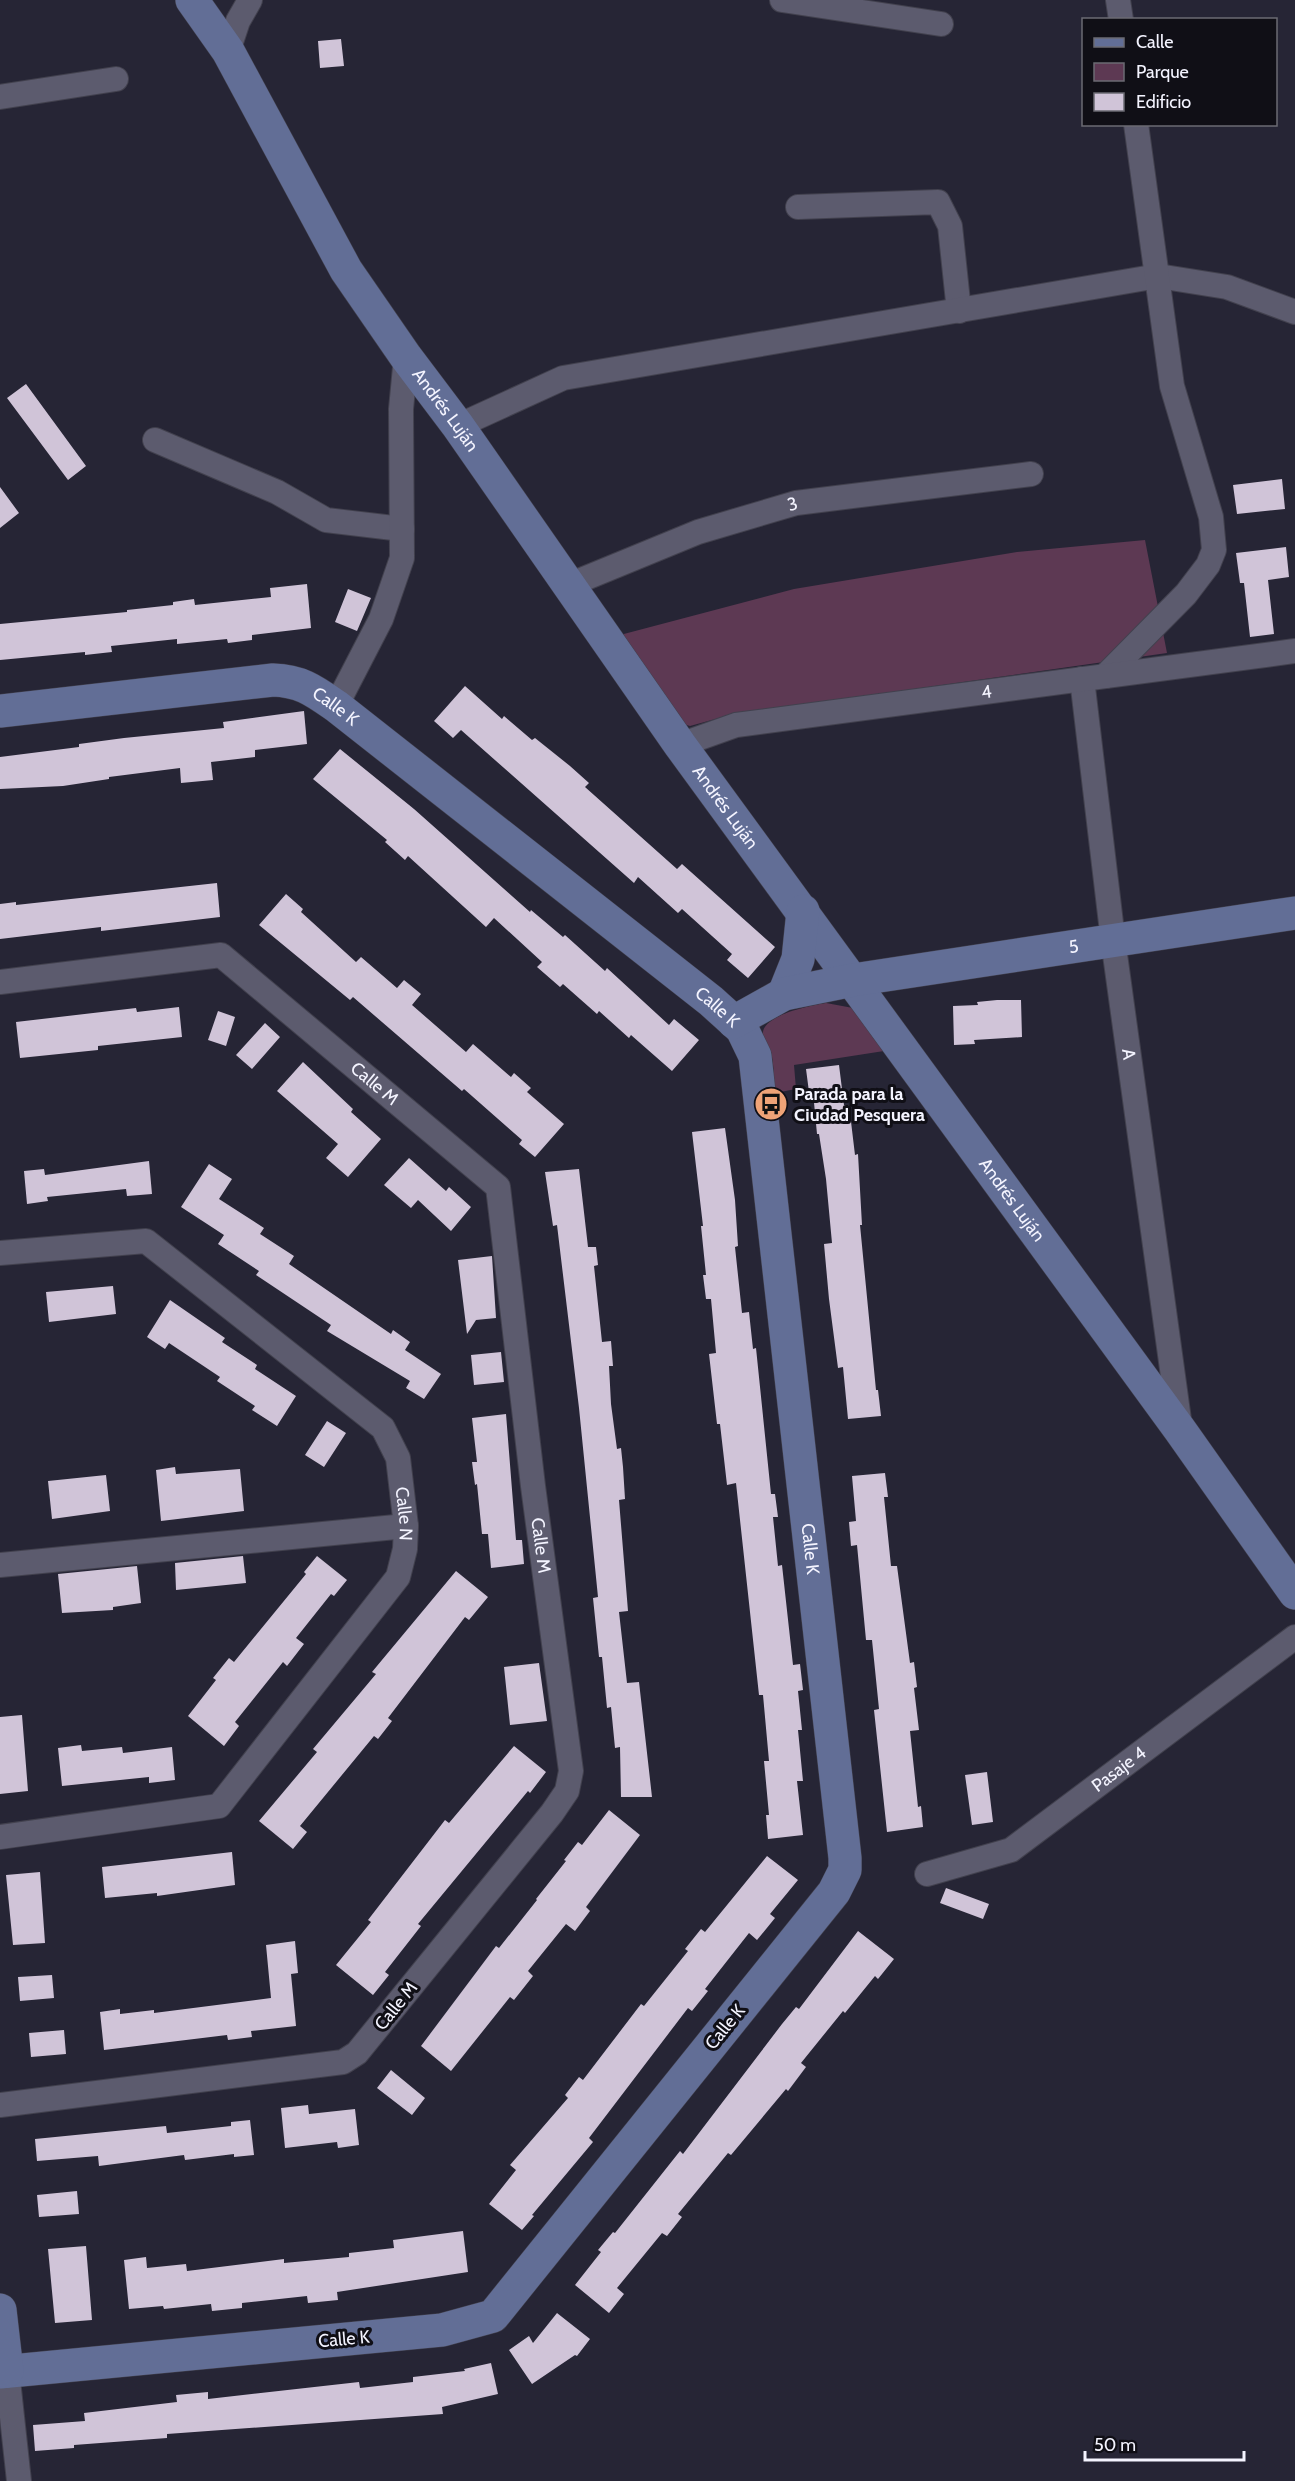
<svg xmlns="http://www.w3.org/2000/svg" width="1295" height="2481" viewBox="0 0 1295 2481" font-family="Cabin,sans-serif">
	<rect width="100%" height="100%" fill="#262535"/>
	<path fill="#5d3953" d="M1145 540 1167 653 730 715 690 726 676 722 620 635 794 589 1017 552Z
		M826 1003 853 1008 884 1051 794 1065 796 1089 775 1093C774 1080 774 1065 771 1052 769 1046 764 1040 763 1035 760 1015 813 1005 826 1003Z"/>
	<path fill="#d0c4d8" d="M341 39 344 66 320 68 318 41Z
		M26 384 86 466 68 480 7 398Z
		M1282 479 1285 509 1237 514 1233 485Z
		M0 487 19 513 0 528Z
		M1286 547 1289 577 1268 580 1274 634 1250 637 1244 583H1240L1236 553Z
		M307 584 311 628 252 635V640L228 643 227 639 177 644V639L111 646 112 652 85 655V652L0 660V624L127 612V610L173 605V602L194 599 195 605 271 597 270 588Z
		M348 589 371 598 357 631 335 622Z
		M465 686 502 719 504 716 532 740 535 738 570 766 589 783 585 787 677 869 682 864 775 947 748 978 727 960 732 954 682 909 678 913 638 877 634 883 461 730 453 738 434 721Z
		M304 711 307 744 255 750V757L211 762 213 780 181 783 180 768 109 777V779L63 786 0 789V757L79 747V744L124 738 224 728 223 722Z
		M340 749 414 809 530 912 531 910 563 937 565 935 605 971 607 968 669 1025 674 1019 699 1040 672 1071 631 1035 629 1038 599 1011 597 1014 563 984 560 987 537 967 542 962 494 918 486 927 408 856 405 860 385 842 387 840 313 779Z
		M217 883 220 917 101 931V927L0 939V904L16 902V905Z
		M286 894 303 909 301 912 356 962 361 957 397 988 404 980 421 994 412 1005 466 1052 473 1044 511 1077 514 1073 531 1088 527 1092 564 1124 535 1157 519 1144 522 1140 464 1089 462 1091 353 997 350 1000 259 925Z
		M997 1000H1021L1022 1037 974 1040 975 1044 954 1045 953 1006 978 1005 977 1002Z
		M179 1007 182 1037 98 1046V1050L20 1058 16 1022 136 1008 137 1012Z
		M218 1011 235 1017 226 1046 208 1040Z
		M265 1023 280 1037 252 1069 236 1055Z
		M303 1062 353 1109 351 1112 381 1139 348 1177 326 1158 338 1144 277 1091Z
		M839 1065 844 1105H849L855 1155 858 1154 862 1225H860L876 1390H878L881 1416 848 1419 843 1367 838 1368 829 1299 824 1244 832 1243 826 1179 819 1134H817L813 1092H809L806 1069Z
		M725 1128 735 1200 738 1246 735 1247 742 1313 749 1312 753 1349 756 1348 771 1494H775L778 1517H773L778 1566 782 1565 793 1665 800 1664 803 1690 798 1691 802 1730H798L803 1781H797L803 1835 768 1839 766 1815H769L764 1761H769L763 1695H759L736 1483 727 1485 720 1424H717L709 1354 716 1353 711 1299H706L703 1275H706L701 1226H703L692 1132Z
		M409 1158 446 1191 449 1187 471 1207 451 1231 418 1200 411 1208 384 1185Z
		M149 1161 152 1194 127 1196 126 1189 47 1197 48 1201 27 1204 24 1171 44 1169 45 1175Z
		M209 1164 232 1179 219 1199 264 1228 260 1234 294 1256 289 1264 391 1334 393 1330 410 1342 405 1350 441 1374 424 1399 406 1388 410 1381 327 1331 331 1325 256 1275 259 1271 218 1244 224 1235 181 1207Z
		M579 1169 588 1247H596L598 1265 594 1266 602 1342 611 1341 613 1366H609L611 1404 617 1449 621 1448 623 1467 625 1499 619 1500 628 1611 619 1612 627 1683 639 1682 652 1797H621L620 1747 615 1748 611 1707 607 1708 602 1657H599L593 1598 598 1597 579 1408 557 1225 553 1226 545 1172Z
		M492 1256 496 1318 476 1320 467 1334 458 1260Z
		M113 1286 116 1314 49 1322 46 1292Z
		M170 1300 225 1338 222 1342 257 1365 255 1369 296 1396 277 1426 252 1410 255 1406 217 1381 220 1377 169 1343 165 1349 147 1337Z
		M501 1352 504 1382 474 1385 471 1355Z
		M506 1414 516 1540H522L524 1564 491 1568 488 1534H482L477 1484 475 1485 472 1462H477L472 1418Z
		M327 1421 346 1433 324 1467 305 1455Z
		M175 1467 176 1474 240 1469 244 1511 161 1521 156 1470Z
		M885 1473 888 1497H884L891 1566H897L910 1663 914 1662 917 1687 914 1688 919 1730 910 1731 918 1807 921 1806 923 1827 887 1832 874 1710 879 1709 872 1640H866L857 1545 851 1546 849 1522 856 1521 852 1476Z
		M106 1475 110 1511 52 1519 48 1481Z
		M243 1556 246 1583 176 1590 175 1563Z
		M317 1556 347 1580 334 1596 331 1594 296 1638 304 1644 287 1666 283 1662 235 1722 239 1726 224 1746 188 1716 216 1680 213 1678 229 1658 234 1662 306 1574 304 1572Z
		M137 1566 141 1603 113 1607V1610L62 1613 58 1574Z
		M456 1571 488 1597 469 1620 465 1617 388 1718 392 1721 378 1739 374 1736 300 1826 307 1832 293 1849 259 1821 317 1752 313 1749 376 1674 372 1672Z
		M539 1663 547 1721 510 1725 504 1667Z
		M22 1715 28 1791 0 1794V1717Z
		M81 1745 82 1751 122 1747 123 1753 172 1747 175 1780 149 1783V1777L62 1786 58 1748Z
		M514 1746 546 1772 530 1793 528 1791 418 1924 421 1926 385 1972 389 1975 373 1995 336 1965 371 1922 368 1920 445 1820 449 1823Z
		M987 1772 993 1822 972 1825 965 1775Z
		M609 1810 640 1835 586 1907 590 1911 575 1931 566 1924 528 1971 533 1976 514 2000 510 1997 451 2071 421 2046 496 1946 499 1948 537 1900 536 1899 566 1861 564 1860 578 1842 582 1845Z
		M232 1852 235 1885 157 1896V1893L105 1898 102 1867Z
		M767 1856 798 1880 770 1914 775 1918 757 1940 749 1933 705 1989 708 1991 692 2011 688 2008 589 2138 593 2142 532 2215 534 2216 522 2230 489 2204 516 2170 510 2165 568 2098 565 2095 579 2077 583 2080 641 2004 644 2006 688 1951 685 1949 701 1929 705 1932Z
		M40 1872 45 1943 13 1945 6 1875Z
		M946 1888 989 1904 983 1919 940 1903Z
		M858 1931 894 1959 878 1979 875 1976 845 2013 843 2011 801 2063 806 2067 788 2091 786 2089 731 2155 728 2153 678 2214 682 2217 667 2236 662 2233 617 2288 624 2294 609 2313 575 2285 601 2252 598 2250 613 2232 615 2233 680 2151 683 2154 782 2024 796 2007 799 2009Z
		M295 1941 298 1973 291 1974 296 2026 251 2031 252 2037 228 2040 227 2035 104 2050 100 2012 120 2009V2014L154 2010V2013L271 1998 266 1945Z
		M52 1975 54 1998 20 2001 18 1977Z
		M64 2030 66 2054 31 2057 29 2033Z
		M391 2070 425 2098 412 2115 377 2088Z
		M308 2105 309 2114 355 2109 359 2145 338 2148 337 2142 285 2148 281 2108Z
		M250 2120 254 2155 234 2157V2154L185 2160 184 2155 99 2166 98 2156 37 2161 35 2139 166 2126 167 2133 231 2126V2122Z
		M77 2191 79 2214 39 2217 37 2195Z
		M463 2231 468 2272 337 2292 338 2300 308 2303 307 2296 242 2303V2308L212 2311 211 2304 164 2309 163 2306 129 2309 124 2260 146 2257 147 2268 186 2264 187 2271 284 2259V2263L349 2257V2253L394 2248 393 2240Z
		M86 2246 92 2320 55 2323 48 2249Z
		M557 2313 590 2339 577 2356 575 2355 532 2384 509 2350 529 2336 533 2343Z
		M491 2363 498 2394 442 2407 443 2414 167 2434V2438L74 2445V2448L35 2451 33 2425 85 2421 84 2413 177 2402 176 2395 208 2392V2399L359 2382 360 2388 413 2382V2377L465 2371 464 2369Z"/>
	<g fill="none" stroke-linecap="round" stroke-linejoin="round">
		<g stroke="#42414e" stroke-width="26">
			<g id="street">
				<path d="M782 0 941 24"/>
				<path d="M1118 0 1121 20"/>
				<path d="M228 51 238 21 250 0"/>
				<path d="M0 97 116 79"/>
				<path d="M798 207 938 202 950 226 959 311"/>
				<path d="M458 426 563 378 1158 276 1227 287 1295 312"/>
				<path d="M155 440 277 492 326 520 402 529"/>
				<path id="s1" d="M569 585 698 532 796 503 1031 474"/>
				<path d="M1105 676 1186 594 1208 565 1214 550 1211 517 1172 386 1136 124"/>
				<path id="s2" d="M1082 679 1113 940 1180 1427"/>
				<path d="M336 706 381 619 402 558 401 409 406 357"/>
				<path id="s3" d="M680 745 736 725 1295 651"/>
				<path id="s4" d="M0 982 221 955 498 1187 533 1486 571 1771 567 1791 552 1813 357 2053 343 2062 0 2105"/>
				<path id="s5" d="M0 1253 146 1241 383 1428 398 1458 406 1526 405 1549 398 1577 219 1806 0 1837"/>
				<path d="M0 1565 406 1526"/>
				<path id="s6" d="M927 1874 1011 1850 1295 1637"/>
				<path d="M7 2371 19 2481"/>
			</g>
		</g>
		<g stroke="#42414e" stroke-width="34">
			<g id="secondary">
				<path id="s7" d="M192 0 228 51 346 270 406 357 458 426 680 745 1180 1430 1295 1593"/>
				<path id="s8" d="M0 711 273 680C301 681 313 690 336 706L711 1001 742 1029 755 1056 845 1858V1870L834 1892 493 2316 442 2330 0 2372"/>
				<path d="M784 994 798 959 803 911"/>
				<path id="s9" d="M734 1022 784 994 853 980 1295 913"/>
				<path d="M0 2310 7 2371"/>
			</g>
		</g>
		<use href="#street" stroke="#5c5b6e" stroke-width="24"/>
		<use href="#secondary" stroke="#626e96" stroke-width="33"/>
	</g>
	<defs>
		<g id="bus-disc" transform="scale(1.725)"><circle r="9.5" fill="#efa377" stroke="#100f16"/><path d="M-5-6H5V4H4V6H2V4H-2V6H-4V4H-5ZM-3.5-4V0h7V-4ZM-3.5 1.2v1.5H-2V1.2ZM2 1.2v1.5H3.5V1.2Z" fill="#111"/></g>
	</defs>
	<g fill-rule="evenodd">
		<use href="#bus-disc" x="771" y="1104"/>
	</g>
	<g text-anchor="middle" stroke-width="6" stroke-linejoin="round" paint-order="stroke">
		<g font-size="18" fill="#f4f4ff" stroke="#100f16">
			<text dy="6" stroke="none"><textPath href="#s7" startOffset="483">Andrés Luján</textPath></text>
			<text dy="6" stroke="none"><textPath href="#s1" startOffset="238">3</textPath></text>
			<text dy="6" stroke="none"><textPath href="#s3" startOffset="312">4</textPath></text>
			<text dy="6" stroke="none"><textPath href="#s8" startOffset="344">Calle K</textPath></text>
			<text dy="6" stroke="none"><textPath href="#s7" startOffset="969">Andrés Luján</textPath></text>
			<text dy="6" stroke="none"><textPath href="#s9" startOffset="351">5</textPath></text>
			<text dy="6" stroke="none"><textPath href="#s8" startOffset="830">Calle K</textPath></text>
			<text dy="6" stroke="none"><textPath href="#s2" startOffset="378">A</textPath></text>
			<text dy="6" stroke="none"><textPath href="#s4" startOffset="423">Calle M</textPath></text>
			<text dy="6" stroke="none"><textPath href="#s7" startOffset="1455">Andrés Luján</textPath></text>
			<text dy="6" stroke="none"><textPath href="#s5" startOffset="538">Calle N</textPath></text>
			<text dy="6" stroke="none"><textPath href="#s4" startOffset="945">Calle M</textPath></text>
			<text dy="6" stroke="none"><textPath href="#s8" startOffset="1389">Calle K</textPath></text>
			<text dy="6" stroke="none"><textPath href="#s6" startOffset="222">Pasaje 4</textPath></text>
			<text transform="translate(396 2006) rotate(-51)" y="6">Calle M</text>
			<text transform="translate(725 2027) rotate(-51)" y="6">Calle K</text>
			<text transform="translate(344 2339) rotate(-5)" y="6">Calle K</text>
		</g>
		<g font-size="18" font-weight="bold" fill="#f4f4ff" stroke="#100f16" text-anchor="start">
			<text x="794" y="1100">Parada para la<tspan x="794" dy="21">Ciudad Pesquera</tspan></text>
		</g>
	</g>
	<rect x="1082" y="18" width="195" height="108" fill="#100f16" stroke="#6b6b73" stroke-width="1.5"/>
	<rect x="1094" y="38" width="30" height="9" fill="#626e96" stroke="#6b6b73" stroke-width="1.5"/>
	<text x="1136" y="48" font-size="18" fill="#f4f4ff">Calle</text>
	<rect x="1094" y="63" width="30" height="18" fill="#5d3953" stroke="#6b6b73" stroke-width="1.5"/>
	<text x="1136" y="78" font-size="18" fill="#f4f4ff">Parque</text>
	<rect x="1094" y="93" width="30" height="18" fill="#d0c4d8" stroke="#6b6b73" stroke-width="1.5"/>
	<text x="1136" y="108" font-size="18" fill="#f4f4ff">Edificio</text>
	<path d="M1085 2451v9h159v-9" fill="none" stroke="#f4f4ff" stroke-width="3"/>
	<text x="1094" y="2451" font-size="18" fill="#f4f4ff" stroke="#100f16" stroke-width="4.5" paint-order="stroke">50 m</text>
</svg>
